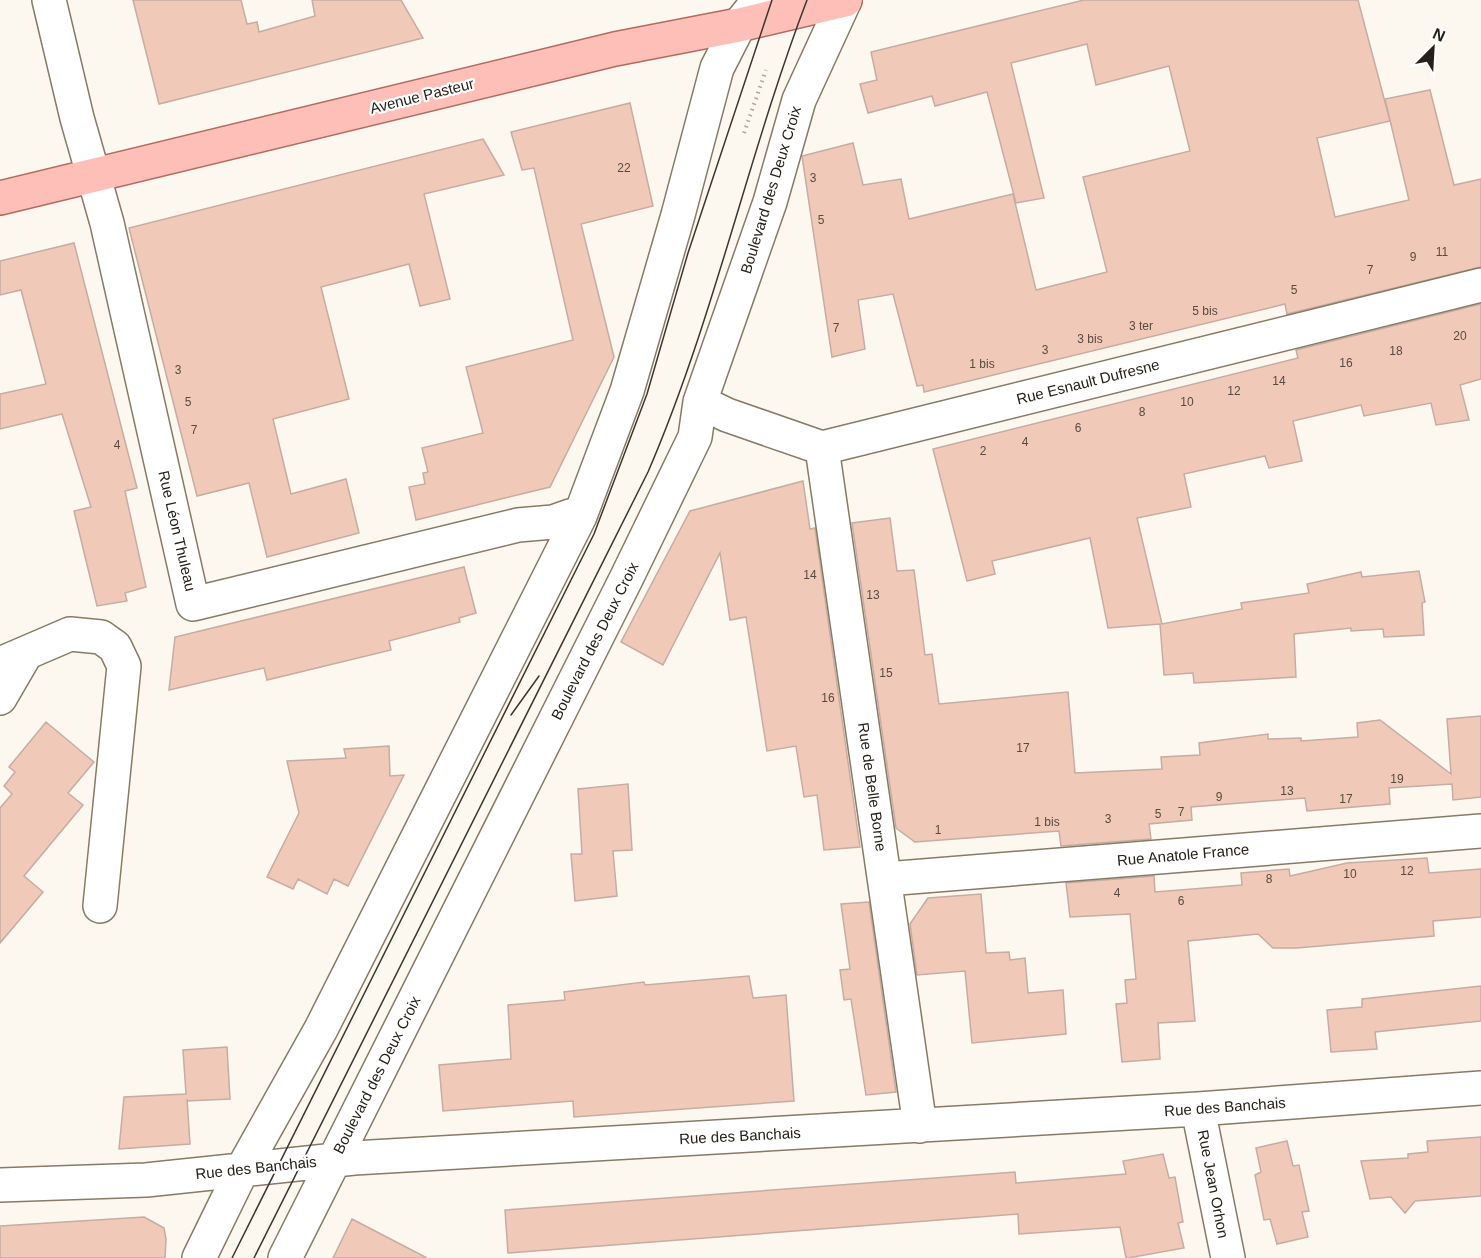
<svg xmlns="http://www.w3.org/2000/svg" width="1481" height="1258" viewBox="0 0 1481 1258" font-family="Helvetica,sans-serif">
	<rect width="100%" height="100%" fill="#fdf8ef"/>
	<path fill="#f1c9b9" stroke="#c6aca3" stroke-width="1.5" d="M133 0H241L247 24 257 22 259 32 315 16 312 0H401L423 38 159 104Z
		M1084 0H1358L1390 121 1317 138 1335 217 1409 200 1385 99 1430 90 1454 185 1481 179V267L1287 314 1285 304 924 392 923 385 917 386 893 294 858 300 865 349 832 357 802 156 853 143 863 185 901 179 909 219 1013 194 1036 290 1107 272 1083 177 1190 151 1169 66 1096 85 1087 44 1011 63 1044 198 1016 203 987 92 935 106 932 96 868 113 860 84 877 80 871 52Z
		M630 103 653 206 581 224 614 357 550 487 416 520 409 487 425 484 423 473 428 472 422 448 483 433 466 367 573 340 534 168 522 170 511 132Z
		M483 139 504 175 424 194 450 299 420 306 409 264 321 287 349 399 273 419 291 494 346 479 359 533 267 557 249 483 197 496 129 228Z
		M74 243 137 488 125 491 146 587 125 593 127 601 97 606 74 511 91 507 62 414 0 429V394L46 384 21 290 0 295V261Z
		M1481 304V379L1460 385 1469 420 1436 425 1431 403 1364 416 1361 405 1293 421 1302 461 1269 468 1265 456 1184 474 1191 507 1137 518 1162 624 1242 609 1241 603 1309 593 1307 584 1361 572 1362 577 1419 571 1425 602 1422 603 1424 635 1384 637 1383 629 1351 631V628L1294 634 1296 677 1194 683 1193 673 1164 675 1160 624 1108 628 1090 538 992 561 995 574 967 581 933 449 1298 358 1296 350Z
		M803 481 810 529 815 528 860 847 824 850 817 795 804 797 796 746 767 751 746 617 730 620 720 553 663 665 621 642 690 511Z
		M890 518 897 571 914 570 925 655 932 654 939 704 1068 692 1075 773 1162 769 1161 757 1200 755 1199 743 1268 734V739L1301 738V741L1358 737 1357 723 1380 720 1451 774 1447 719 1481 716V797L1453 800 1452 784 1389 788 1390 804 1307 811 1305 798 1191 807 1192 820 1149 824 1151 839 1061 846 1059 831 915 842 896 828 852 523Z
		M464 567 476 613 459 618 460 622 389 641 391 650 267 680 264 668 169 690 175 637Z
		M46 722 94 762 68 793 83 805 24 876 43 892 0 943V808L12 794 4 786 15 772 9 767Z
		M389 746 390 776 404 775 348 886 334 879 327 894 298 879 293 889 267 877 299 813 287 761 346 758 344 749Z
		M628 784 632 850 613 851 617 896 575 901 571 854H582L578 789Z
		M1427 858 1429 873 1481 869V917L1433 921 1434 936 1297 948H1273L1258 934 1188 941 1195 1021 1158 1023 1160 1059 1122 1062 1116 1004 1127 1003 1125 980 1136 979 1130 914 1070 917 1066 883 1154 876 1155 892 1242 885 1241 873 1289 869 1290 876 1347 863Z
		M981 894 986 953 1009 952 1010 960 1025 958 1028 993 1063 990 1066 1034 972 1043 965 971 917 975 910 924 928 898Z
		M869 902 896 1092 866 1095 851 999 844 1000 840 970 850 969 841 904Z
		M749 976 753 998 786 995 794 1101 574 1117 573 1101 443 1111 439 1065 511 1059 508 1005 565 1000 564 992 644 982 645 985Z
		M1481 986V1021L1375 1032 1377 1049 1331 1052 1327 1010 1362 1007V999Z
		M227 1047 230 1099 187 1101V1099L190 1144 119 1149 124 1097 186 1094 183 1050Z
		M1481 1137V1196L1415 1201 1405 1213 1391 1197 1370 1199 1361 1161 1408 1158V1154L1428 1152 1427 1141Z
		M1287 1141 1293 1166 1299 1165 1309 1211 1302 1212 1308 1237 1277 1244 1270 1219 1264 1220 1255 1175 1261 1172 1256 1148Z
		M1163 1154 1169 1178 1175 1177 1183 1222 1178 1223 1184 1248 1128 1258H1126L1120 1227 1019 1234 1018 1214 508 1253 505 1210 1015 1172 1016 1183 1126 1174 1123 1161Z
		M144 1217 164 1228 166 1239 165 1258H0V1226Z
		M352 1219 427 1258H333Z"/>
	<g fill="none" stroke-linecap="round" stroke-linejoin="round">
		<g stroke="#877a66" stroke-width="36">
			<path id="minor" d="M49 0 77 118 107 223 193 604 518 525 553 522 570 516H580
				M700 402 727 415 822 448 1481 285
				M822 448 920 1126
				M0 664 70 634 101 637 115 647 124 666 100 906
				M0 698 25 655
				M886 879 1481 831
				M1198 1109 1228 1258
				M0 1185 146 1180 354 1158 1198 1109 1481 1088
				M199 1258 242 1170 321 1029 580 516 627 391 678 215 717 68 739 25 759 0
				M285 1258 626 579 695 437 700 402 770 202 799 100 845 0"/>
		</g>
		<g stroke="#b16b61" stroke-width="36">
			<path id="major" d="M0 198 615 49 739 25 845 0"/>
		</g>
		<path stroke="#aca79e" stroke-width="4" stroke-dasharray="1.5 4.5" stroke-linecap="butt" d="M744 133 766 70"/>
		<use href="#minor" stroke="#fff" stroke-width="33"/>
		<use href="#major" stroke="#febfb8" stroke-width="33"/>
		<path stroke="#3b362e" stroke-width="1.5" d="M511 715 539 676
			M232 1258 594 534 647 394 688 253 772 0
			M254 1258 648 472C714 319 748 155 807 0"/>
	</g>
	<g text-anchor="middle" stroke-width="4.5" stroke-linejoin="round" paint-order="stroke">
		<g font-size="12" fill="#584a40">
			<text x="624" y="172">22</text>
			<text x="813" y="182">3</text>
			<text x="821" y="224">5</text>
			<text x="1442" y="256">11</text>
			<text x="1413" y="261">9</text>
			<text x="1370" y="274">7</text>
			<text x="1294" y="294">5</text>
			<text x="1205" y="315">5 bis</text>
			<text x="1141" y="330">3 ter</text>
			<text x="836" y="332">7</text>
			<text x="1460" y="340">20</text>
			<text x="1090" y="343">3 bis</text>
			<text x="1045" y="354">3</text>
			<text x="1396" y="355">18</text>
			<text x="1346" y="367">16</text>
			<text x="982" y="368">1 bis</text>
			<text x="178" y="374">3</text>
			<text x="1279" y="385">14</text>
			<text x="1234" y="395">12</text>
			<text x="188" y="406">5</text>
			<text x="1187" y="406">10</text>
			<text x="1142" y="416">8</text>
			<text x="1078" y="432">6</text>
			<text x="194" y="434">7</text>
			<text x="1025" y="446">4</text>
			<text x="117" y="449">4</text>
			<text x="983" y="455">2</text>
			<text x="810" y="579">14</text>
			<text x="873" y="599">13</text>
			<text x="886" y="677">15</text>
			<text x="828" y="702">16</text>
			<text x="1023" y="752">17</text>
			<text x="1397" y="783">19</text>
			<text x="1287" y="795">13</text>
			<text x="1219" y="801">9</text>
			<text x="1346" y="803">17</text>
			<text x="1181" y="816">7</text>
			<text x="1158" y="818">5</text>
			<text x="1108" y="823">3</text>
			<text x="1047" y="826">1 bis</text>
			<text x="938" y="834">1</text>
			<text x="1407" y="875">12</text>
			<text x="1350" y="878">10</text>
			<text x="1269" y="883">8</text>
			<text x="1117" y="897">4</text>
			<text x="1181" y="905">6</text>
		</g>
		<g font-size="15" fill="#252018" stroke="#fff">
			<text transform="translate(422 96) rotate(-14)" y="5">Avenue Pasteur</text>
			<text transform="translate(771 190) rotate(-73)" y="5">Boulevard des Deux Croix</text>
			<text transform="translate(1088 382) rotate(-14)" y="5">Rue Esnault Dufresne</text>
			<text transform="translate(177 531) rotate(77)" y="5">Rue Léon Thuleau</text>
			<text transform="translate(595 641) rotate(-63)" y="5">Boulevard des Deux Croix</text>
			<text transform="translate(872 787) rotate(82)" y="5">Rue de Belle Borne</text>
			<text transform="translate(1183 855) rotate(-5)" y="5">Rue Anatole France</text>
			<text transform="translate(377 1075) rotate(-63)" y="5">Boulevard des Deux Croix</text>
			<text transform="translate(1225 1107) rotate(-4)" y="5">Rue des Banchais</text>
			<text transform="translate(740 1136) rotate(-3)" y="5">Rue des Banchais</text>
			<text transform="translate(256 1168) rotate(-6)" y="5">Rue des Banchais</text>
			<text transform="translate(1213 1184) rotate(79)" y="5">Rue Jean Orhon</text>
		</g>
	</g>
	<g transform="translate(1433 48) rotate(24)" stroke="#ffffff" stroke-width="4.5" paint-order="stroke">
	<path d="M0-4.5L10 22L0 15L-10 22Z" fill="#252018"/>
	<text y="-9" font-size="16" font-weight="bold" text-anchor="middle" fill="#252018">N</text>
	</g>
</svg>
